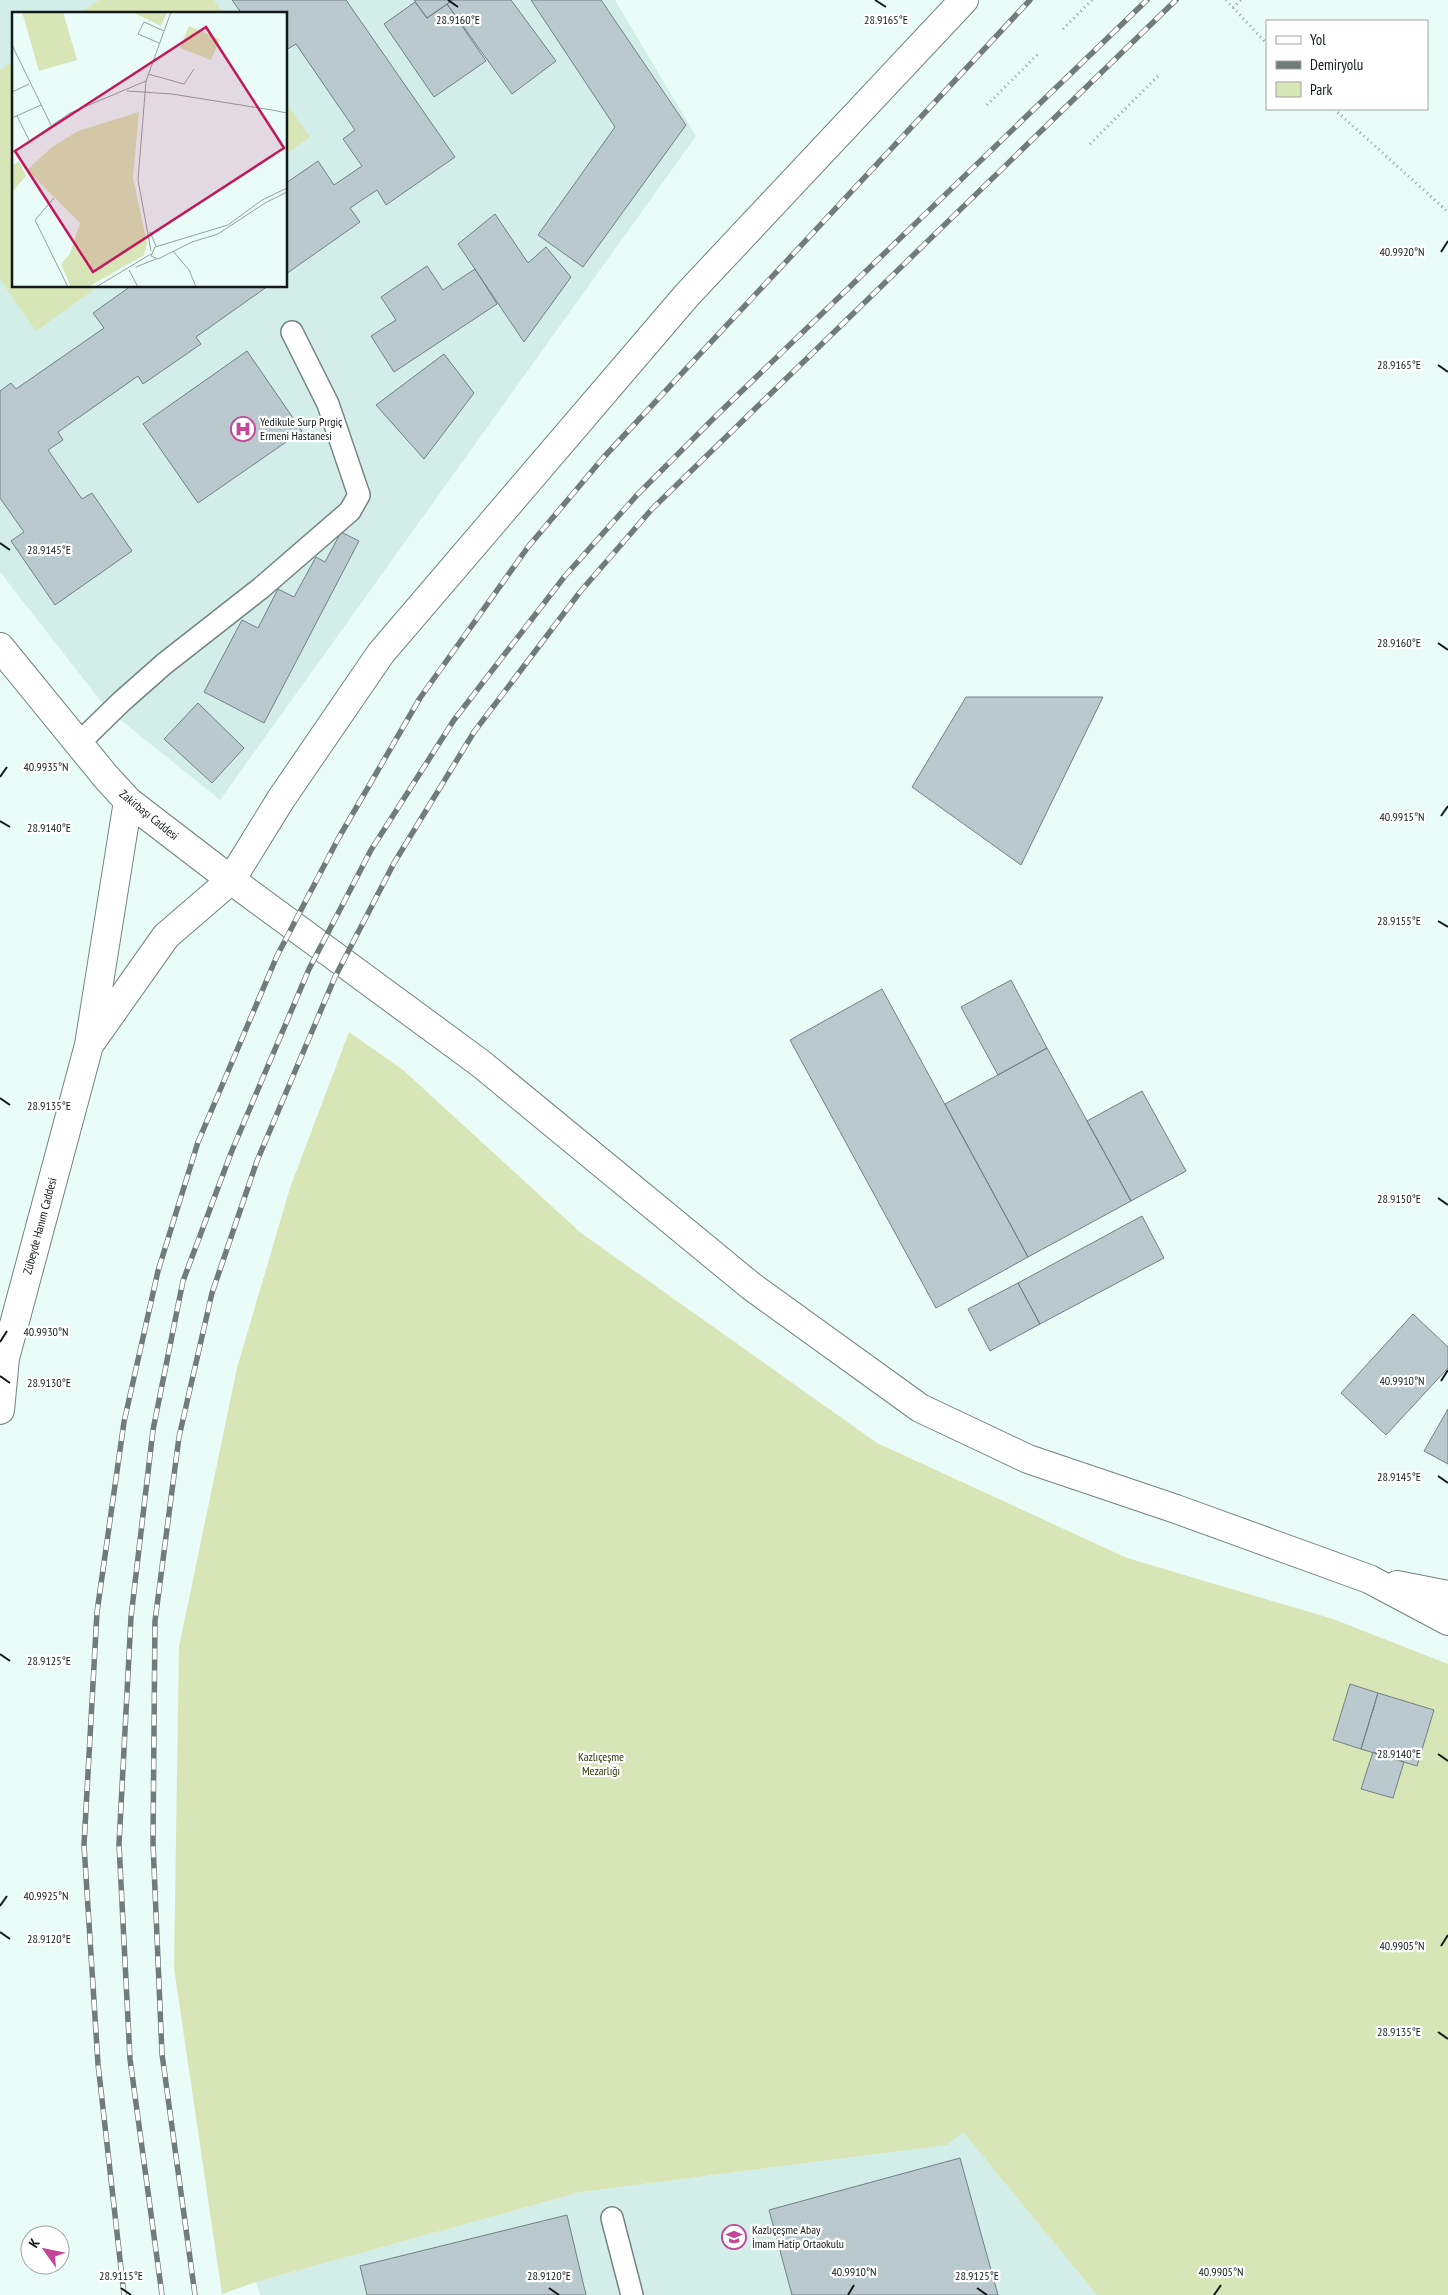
<svg xmlns="http://www.w3.org/2000/svg" width="1448" height="2295" viewBox="0 0 1448 2295" font-family="'PT Sans Narrow',sans-serif">
<style>
.built{fill:#d3eee9;fill-rule:evenodd}
.green{fill:#d8e5b6}
.building{fill:#b9c9ce;stroke:#718085}
.lines{fill:none;stroke-linecap:round;stroke-linejoin:round}
.service-casing{stroke:#728380;stroke-width:24}
.tertiary-casing{stroke:#728380;stroke-width:30}
.path{stroke:#8e9c99;stroke-width:3;stroke-dasharray:1 4;stroke-linecap:butt}
.service{stroke:#fff;stroke-width:21}
.tertiary{stroke:#fff;stroke-width:28}
.rail-casing{stroke:#6f7c79;stroke-width:5.5}
.rail{stroke:#fff;stroke-width:4;stroke-dasharray:11;stroke-linecap:butt}
.ticks{fill:none;stroke:#121918;stroke-width:2}
.labels{text-anchor:middle;stroke-width:4.5;stroke-linejoin:round;paint-order:stroke}
.poi-label{font-size:12px;fill:#121918;stroke:#fff;text-anchor:start}
.street-label{font-size:12px;fill:#121918;stroke:#fff}
.park-label{font-size:12px;fill:#2e3804;stroke:#fff}
.inset-road{fill:none;stroke:#93a19e;stroke-width:1}
.view{fill:#c2185b;fill-opacity:0.15;stroke:#c2185b;stroke-width:2.5}
.inset-edge{fill:none;stroke:#121918;stroke-width:2.5}
.ticks-label{font-size:12px;text-anchor:middle;fill:#121918;stroke:#fff;stroke-width:4.5;stroke-linejoin:round;paint-order:stroke}
</style>
<rect width="100%" height="100%" fill="#e9fcf8"/>
<path class="built" d="M0 0H615L696 136 220 800 107 709 0 572ZM14 14H286V286H14Z
M963 2132 1097 2295H260L256 2282 581 2192 946 2145Z"/>
<path class="green" d="M99 0H214L224 14H79Z
M14 60V286H99L36 331 0 279V70Z
M286 103 310 137 286 154Z
M349 1032 403 1070 581 1233 877 1443 1127 1558 1333 1619 1448 1664V2295H1097L963 2132 947 2145 581 2192 256 2282 222 2294 174 1968 179 1647 237 1368 290 1188Z"/>
<path class="building" d="M232 0H346L455 157 386 205 377 190 350 208 360 222 286 274V183L318 161 334 185 362 166 343 139 355 130 296 44 286 50V14H242Z
M414 0H453L427 18Z
M453 0H511L556 61 512 94 447 4Z
M531 0H601L686 125 583 267 538 235 615 127Z
M415 2 427 18 447 4 486 61 434 97 384 24Z
M495 214 528 263 546 247 571 277 524 342 458 244Z
M427 266 443 290 475 269 497 304 394 372 371 336 396 320 381 297Z
M131 286H268L196 337 201 344 143 384 138 376 58 432 63 440 48 450 82 499 92 493 132 551 55 605 11 541 24 532 0 498V391L11 383 16 389 104 328 93 313Z
M247 351 302 431 198 503 143 424Z
M444 354 474 393 424 459 376 405Z
M341 532 359 541 264 723 204 692 242 620 258 628 278 589 294 597 316 557 325 562Z
M966 697H1103L1021 865 912 787Z
M198 703 244 748 212 783 164 739Z
M1011 980 1047 1048 998 1075 961 1007Z
M882 989 1028 1257 936 1308 790 1040Z
M1047 1048 1131 1201 1028 1257 945 1104Z
M1142 1091 1186 1171 1131 1201 1087 1121Z
M1142 1216 1164 1258 1040 1324 1018 1283Z
M1018 1283 1040 1324 990 1351 968 1309Z
M1413 1314 1448 1347V1368L1386 1435 1341 1393Z
M1448 1409V1464L1424 1451Z
M1350 1684 1378 1693 1361 1749 1333 1740Z
M1378 1693 1434 1710 1417 1766 1361 1749Z
M1373 1752 1404 1762 1393 1798 1361 1789Z
M960 2158 998 2295H792L769 2210Z
M567 2215 586 2295H367L360 2266Z"/>
<g class="lines">
<defs>
<path id="service" d="M79 743 121 702 164 664 261 588 350 511 359 495 328 404 292 332
M612 2218 632 2295"/>
<path id="tertiary" d="M0 647 106 777 128 801 231 880 480 1063 751 1286 920 1408 1028 1459 1176 1509 1369 1579 1448 1621
M89 1045 166 936 231 880 281 799 381 653 687 295 964 0
M0 1410 5 1358 89 1045 128 801
M1397 1585 1448 1595"/>
</defs>
<use href="#service" class="service-casing"/>
<use href="#tertiary" class="tertiary-casing"/>
<path class="path" d="M1226 0 1267 44
M1233 8 1241 0
M1063 29 1092 0
M987 105 1038 54
M1334 109 1448 212
M1090 144 1159 75"/>
<use href="#service" class="service"/>
<use href="#tertiary" class="tertiary"/>
<defs>
<path id="rail" d="M124 2295 98 2064 84 1845 97 1612 124 1422 158 1271 198 1142 277 956 338 839 420 698 528 547 603 458 1030 0
M162 2295 130 2059 119 1844 131 1617 153 1430 183 1281 231 1153 309 969 371 850 454 720 565 576 638 494 718 414 1147 0
M195 2295 162 2054 153 1843 155 1621 179 1437 212 1293 257 1161 335 977 394 863 474 732 580 592 652 509 1176 0"/>
</defs>
<use href="#rail" class="rail-casing"/>
<use href="#rail" class="rail"/>
</g>
<path class="ticks" d="M448 0 458 7M875 0 886 7M1441 252 1448 241M1438 365 1448 372M0 543 10 550M1438 643 1448 650M0 777 7 767M1441 816 1448 806M0 821 10 827M1438 921 1448 927M0 1098 10 1105M1438 1198 1448 1205M0 1342 7 1331M0 1376 10 1383M1441 1381 1448 1370M1438 1476 1448 1483M0 1654 10 1661M1438 1754 1448 1761M0 1906 7 1896M0 1932 10 1939M1441 1946 1448 1935M1438 2032 1448 2039M121 2288 131 2295M549 2288 559 2295M977 2288 987 2295M848 2295 854 2285M1214 2295 1221 2285"/>
<defs>
<symbol id="hospital-ring" viewBox="-11 -11 22 22"><circle r="9.5" fill="#fff" stroke="#c24798" stroke-width="1.5"/><path d="M-5-5h3v3.5h4V-5h3V5h-3V1.5h-4V5h-3Z" fill="#c24798"/></symbol>
<symbol id="school-ring" viewBox="-11 -11 22 22"><circle r="9.5" fill="#fff" stroke="#c24798" stroke-width="1.5"/><path d="M0-5L7-2L0 1L-7-2ZM-4 1L0 2.5L4 1V4Q0 6-4 4Z" fill="#c24798"/></symbol>
</defs>
<g fill-rule="evenodd">
<use href="#hospital-ring" x="229" y="415" width="28" height="28"/>
<use href="#school-ring" x="720" y="2223" width="28" height="28"/>
</g>
<g class="labels">
<g class="poi-label">
<text x="260" y="426">Yedikule Surp Pırgiç<tspan x="260" dy="14">Ermeni Hastanesi</tspan></text>
<text x="752" y="2234">Kazlıçeşme Abay<tspan x="752" dy="14">İmam Hatip Ortaokulu</tspan></text>
</g>
<g class="street-label">
<text transform="translate(149 815) rotate(39)" y="4">Zakirbaşı Caddesi</text>
<text transform="translate(40 1226) rotate(-75)" y="4">Zübeyde Hanım Caddesi</text>
</g>
<g class="park-label">
<text x="601" y="1761">Kazlıçeşme<tspan x="601" dy="14">Mezarlığı</tspan></text>
</g>
</g>
<g transform="translate(12 12)">
<rect width="275" height="275" fill="#e9fcf8"/>
<path d="M10 0H51L65 48 27 59ZM120 0H155L149 14ZM177 14 208 27 199 48 168 36ZM127 100 121 166 135 231 132 243 76 275H59L49 252 58 242 68 211 15 158 39 136 66 119ZM7 149 14 164 0 180V150L2 153Z" fill="#d8e5b6"/>
<path class="inset-road" d="M147 31 126 22 132 10 152 19M0 33 39 113M136 62 172 72 182 57M115 79 160 82 260 98M0 80 17 72M260 98 275 101M5 104 17 128M0 106 29 93M0 141 58 101 134 69M275 176 250 188 216 213 143 235 139 244 146 247 180 230 206 222 253 191 275 180M42 186 23 208 56 275M138 220 144 234M139 239 126 168 134 69 159 0M161 239 177 258 184 275M124 255 144 247M117 258 126 275M84 275 139 242"/>
<path class="view" d="M194 15 272 136 81 260 3 139Z"/>
<rect width="275" height="275" class="inset-edge"/>
</g>
<g class="ticks-label">
<text x="886" y="24">28.9165°E</text>
<text x="458" y="24">28.9160°E</text>
<text x="1402" y="256">40.9920°N</text>
<text x="1399" y="369">28.9165°E</text>
<text x="49" y="554">28.9145°E</text>
<text x="1399" y="647">28.9160°E</text>
<text x="46" y="771">40.9935°N</text>
<text x="1402" y="821">40.9915°N</text>
<text x="49" y="832">28.9140°E</text>
<text x="1399" y="925">28.9155°E</text>
<text x="49" y="1110">28.9135°E</text>
<text x="1399" y="1203">28.9150°E</text>
<text x="46" y="1336">40.9930°N</text>
<text x="1402" y="1385">40.9910°N</text>
<text x="49" y="1387">28.9130°E</text>
<text x="1399" y="1481">28.9145°E</text>
<text x="49" y="1665">28.9125°E</text>
<text x="1399" y="1758">28.9140°E</text>
<text x="46" y="1900">40.9925°N</text>
<text x="49" y="1943">28.9120°E</text>
<text x="1402" y="1950">40.9905°N</text>
<text x="1399" y="2036">28.9135°E</text>
<text x="854" y="2276">40.9910°N</text>
<text x="1221" y="2276">40.9905°N</text>
<text x="121" y="2280">28.9115°E</text>
<text x="549" y="2280">28.9120°E</text>
<text x="977" y="2280">28.9125°E</text>
</g>
<rect x="1266" y="20" width="162" height="90" fill="#ffffff" stroke="#a0a3a3"/>
<rect x="1276" y="36" width="25" height="8" fill="#ffffff" stroke="#a0a3a3"/>
<text x="1310" y="45" font-size="15" fill="#121918">Yol</text>
<rect x="1276" y="61" width="25" height="8" fill="#6f7c79" stroke="#a0a3a3"/>
<text x="1310" y="70" font-size="15" fill="#121918">Demiryolu</text>
<rect x="1276" y="82" width="25" height="15" fill="#d8e5b6" stroke="#a0a3a3"/>
<text x="1310" y="95" font-size="15" fill="#121918">Park</text>
<g transform="translate(45 2250) rotate(303)"><circle r="24" fill="#ffffff" stroke="#a0a3a3"/>
<path d="M0-4L9 19L0 12L-9 19Z" fill="#c24798"/>
<text y="-8" font-size="14" font-weight="bold" text-anchor="middle" fill="#121918">K</text>
</g>
</svg>
